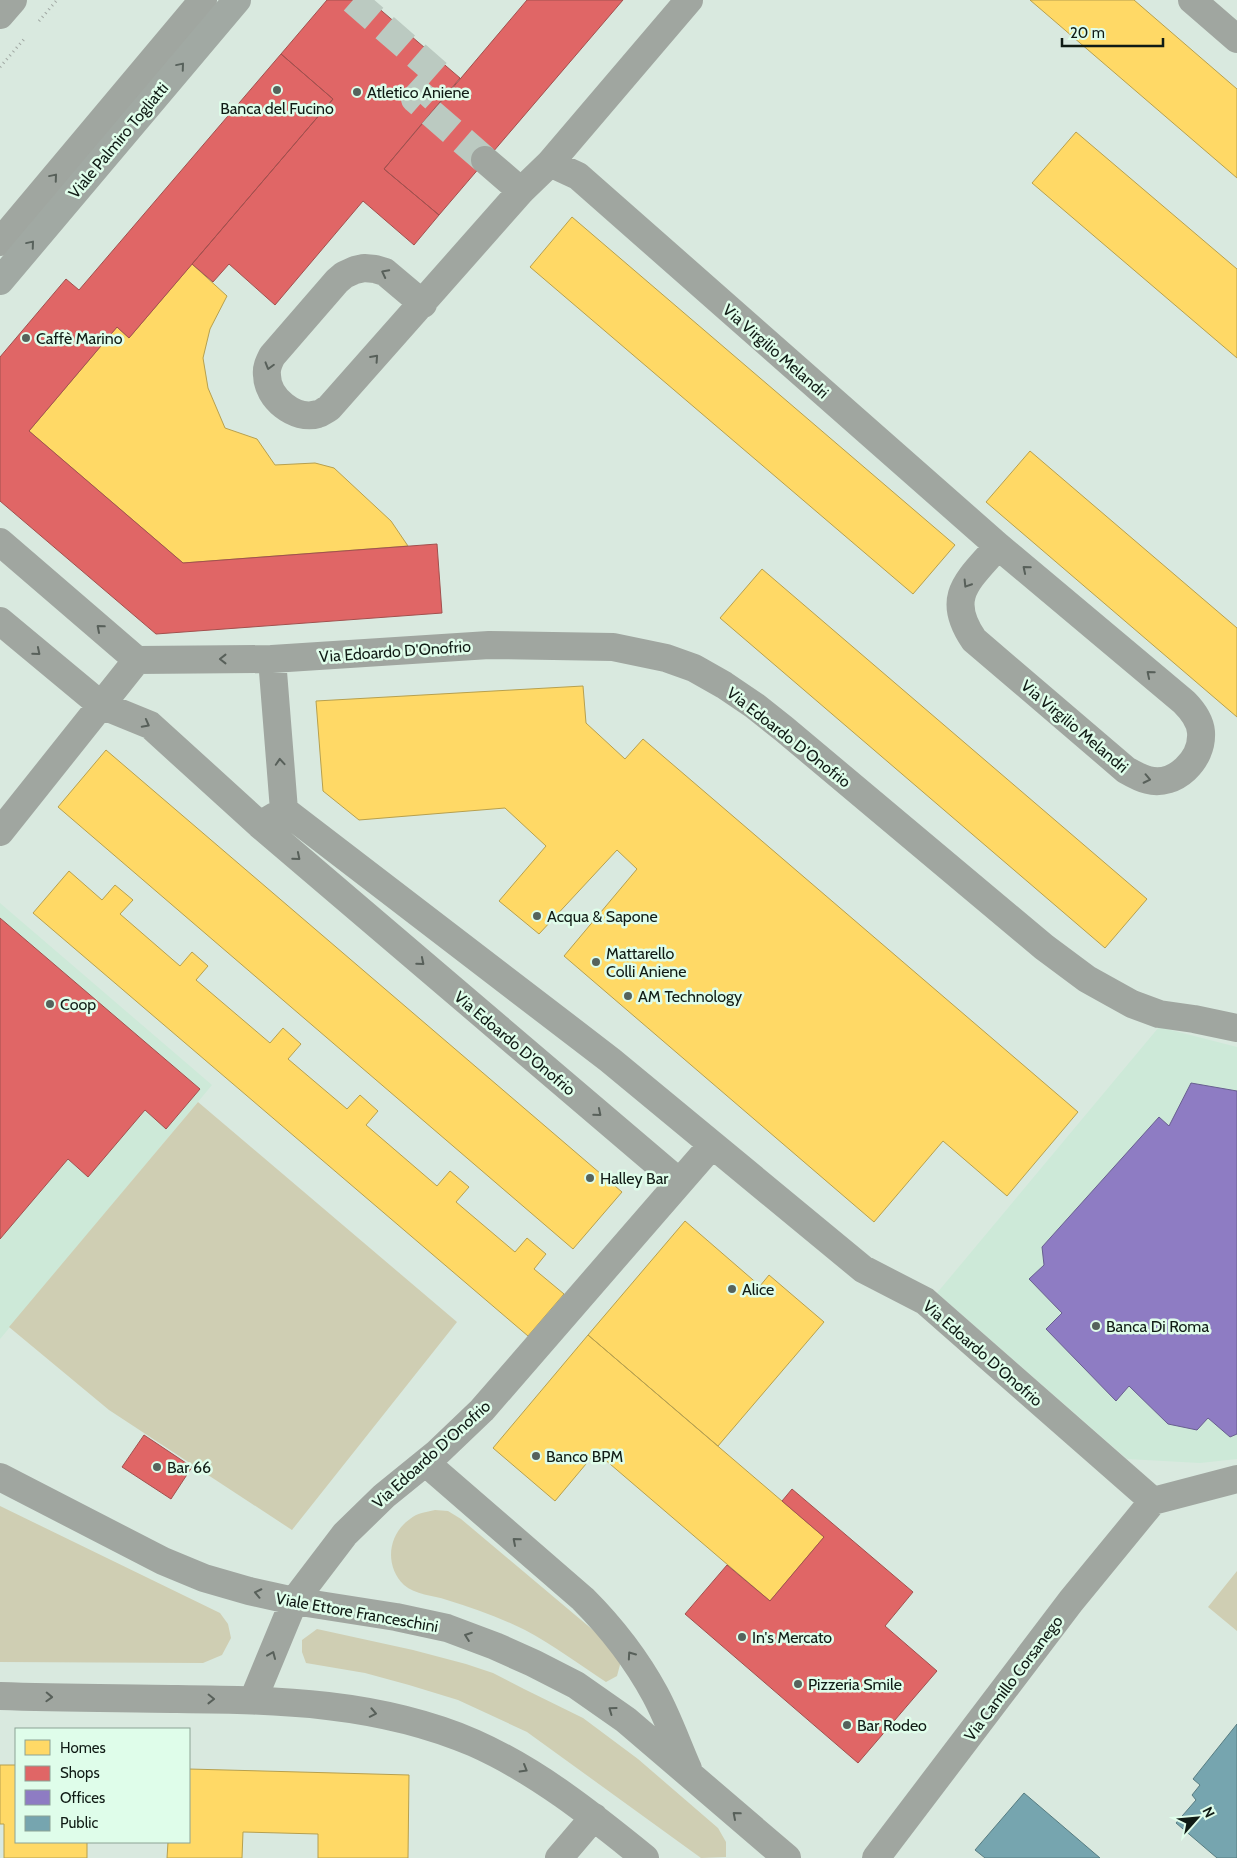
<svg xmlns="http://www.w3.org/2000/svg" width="1237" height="1858" viewBox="0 0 1237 1858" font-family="Cabin,sans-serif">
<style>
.built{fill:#cde9d8}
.green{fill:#cfceb3}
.homes{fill:#ffd966;stroke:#b7a04e}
.shops{fill:#e06666;stroke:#a2504e}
.offices{fill:#8e7cc3;stroke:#685f8f}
.public{fill:#76a5af;stroke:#577c81}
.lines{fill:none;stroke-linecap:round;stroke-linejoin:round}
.minor-tunnel{stroke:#bbcac1;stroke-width:28;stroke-dasharray:28 14;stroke-linecap:butt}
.path{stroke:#a1a8a3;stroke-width:3;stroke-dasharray:1 4;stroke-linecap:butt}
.minor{stroke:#a0a6a0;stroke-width:28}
.major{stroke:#a1a9a3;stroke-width:28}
.oneway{stroke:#58625c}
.oneway2{stroke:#58605a}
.poi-dot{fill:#56635c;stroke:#dffdea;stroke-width:2}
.labels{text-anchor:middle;stroke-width:5;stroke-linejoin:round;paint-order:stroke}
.poi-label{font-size:16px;fill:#101b15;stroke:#dffdea;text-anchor:start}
.street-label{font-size:16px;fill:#101b15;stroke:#dffdea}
</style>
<rect width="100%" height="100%" fill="#d9e9df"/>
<path class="built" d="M0 903 212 1085 0 1339Z
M1159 1027 1237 1047V1459L1200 1463 1127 1459 937 1293Z"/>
<path class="green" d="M198 1102 457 1322 292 1530 109 1410 9 1327Z
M0 1506 220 1613 228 1624 231 1638 222 1655 203 1663 0 1662Z
M435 1510 448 1511 461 1519 612 1646 621 1661 617 1676 606 1682C580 1665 553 1645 525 1630 501 1618 473 1608 447 1600 433 1595 415 1595 404 1585 384 1566 388 1534 410 1519 417 1513 426 1512 435 1510Z
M1237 1571V1631L1208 1607Z
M317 1629 413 1650 466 1664 493 1673 524 1689 583 1718 638 1759 718 1828 726 1842V1857L701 1858 527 1732 458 1700 409 1685 365 1673 306 1663 302 1652V1640Z"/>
<path class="homes" d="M1030 0H1134L1237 89V178Z
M1076 132 1237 269V358L1032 183Z
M572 217 955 545 913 594 530 267Z
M192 264 227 296 210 329 203 358 208 388 225 428 257 439 275 465 315 463 334 468 391 521 408 546 183 563 29 431 117 327 129 338Z
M1030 451 1237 628V717L986 502Z
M762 569 1147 899 1105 948 720 618Z
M583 686 586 723 625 759 643 739 1078 1112 1007 1196 943 1141 874 1222 564 956 637 869 617 850 539 934 499 901 546 846 505 808 359 820 323 791 316 701Z
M106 750 622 1192 573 1249 58 807Z
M69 871 102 900 115 885 133 900 120 914 180 966 192 952 208 966 196 980 270 1043 283 1028 301 1044 288 1059 347 1109 360 1095 378 1111 366 1125 437 1186 450 1171 469 1187 456 1202 515 1252 527 1238 546 1254 534 1269 564 1294 528 1336 33 913Z
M685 1221 760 1286 769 1275 824 1322 718 1446 588 1335Z
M588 1335 824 1537 770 1601 596 1452 555 1501 493 1448Z
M0 1765H16V1842H87V1858H4V1824H0Z
M189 1769 409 1775 408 1858H318V1834L243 1832 242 1858H167L168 1842H189Z"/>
<path class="shops" d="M327 0H369L460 78 384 169 439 215 414 245 363 201 275 305 229 264 213 282 192 264 333 99 281 54Z
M527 0H623L439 215 384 169Z
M281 54 333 99 129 338 117 327 29 431 183 563 437 544 442 613 156 634 0 501V357L66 279 79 290Z
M0 918 200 1089 166 1129 145 1110 88 1177 68 1159 0 1239Z
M144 1435 192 1467 171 1499 122 1467Z
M792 1489 913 1592 885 1626 937 1671 858 1763 685 1614 727 1565 770 1601 824 1537 782 1501Z"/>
<path class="offices" d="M1191 1083 1237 1091V1434L1230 1437 1208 1418 1197 1430 1168 1424 1129 1386 1116 1401 1046 1329 1062 1313 1029 1279 1044 1265 1042 1247 1159 1117 1169 1126Z"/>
<path class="public" d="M1237 1724V1858H1217L1176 1823 1196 1800 1192 1795 1200 1785 1193 1779Z
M1024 1793 1100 1858H985L975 1850Z"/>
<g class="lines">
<path class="minor-tunnel" d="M353 0 438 74 415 99 485 160"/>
<path class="path" d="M39 21 57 0
M0 67 26 37"/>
<path class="minor" d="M689 0 550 163 578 176 998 546 1184 702C1192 710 1200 720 1201 732 1203 760 1175 787 1148 780 1140 778 1133 774 1126 770L974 640C944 596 969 580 998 546
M1192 0 1237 39
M0 15 13 0
M485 160 521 191
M0 242 203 0
M423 304 385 272 375 269 364 268 355 270 344 275 337 281 272 356C269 362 266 368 267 375 267 398 295 421 318 414 322 413 325 410 329 408L521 191 550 163
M0 542 137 660 272 659 489 645 613 647 666 658 694 668 724 685 755 706 784 729 1044 947 1087 979 1132 1004 1159 1014 1194 1019 1237 1028
M0 621 101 705 150 725 260 825 275 816
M272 659 284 810 610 1060 863 1269 925 1301 1153 1501 1237 1479
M260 825 679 1182
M0 832 137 660
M426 1463 583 1599C611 1627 636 1659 655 1694 668 1718 677 1744 688 1769
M0 1477 163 1561 204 1578 249 1591 294 1601 396 1617 447 1628 495 1646 533 1663 576 1685 626 1720 787 1858
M0 1696C59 1698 118 1698 177 1699 278 1700 379 1702 474 1743 537 1771 592 1815 645 1858
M253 1700 294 1601 345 1534 384 1496 437 1453 482 1410 712 1145
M559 1858 594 1817
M876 1858 1071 1601 1153 1501"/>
<path class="major" d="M0 281 237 0"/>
</g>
<defs><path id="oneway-chevron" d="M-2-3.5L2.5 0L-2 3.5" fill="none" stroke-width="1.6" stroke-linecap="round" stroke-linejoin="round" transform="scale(1.25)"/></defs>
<g class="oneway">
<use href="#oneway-chevron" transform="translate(181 66) rotate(-50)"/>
<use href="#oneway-chevron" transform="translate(31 244) rotate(-50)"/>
</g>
<g class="oneway2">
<use href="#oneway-chevron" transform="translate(54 177) rotate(-50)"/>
<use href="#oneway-chevron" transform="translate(385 273) rotate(-153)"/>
<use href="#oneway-chevron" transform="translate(375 358) rotate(-48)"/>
<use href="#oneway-chevron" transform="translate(269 366) rotate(106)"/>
<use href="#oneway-chevron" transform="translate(1026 569) rotate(-140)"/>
<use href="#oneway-chevron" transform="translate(967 584) rotate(122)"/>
<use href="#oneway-chevron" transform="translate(100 628) rotate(-139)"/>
<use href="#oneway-chevron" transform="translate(37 652) rotate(40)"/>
<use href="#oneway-chevron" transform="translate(223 659) rotate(180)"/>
<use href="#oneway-chevron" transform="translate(1150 674) rotate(-140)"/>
<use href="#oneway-chevron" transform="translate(146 724) rotate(28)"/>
<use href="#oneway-chevron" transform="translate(280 762) rotate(-94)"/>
<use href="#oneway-chevron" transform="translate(1147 779) rotate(12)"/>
<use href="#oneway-chevron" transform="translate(297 857) rotate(40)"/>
<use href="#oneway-chevron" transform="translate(421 962) rotate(40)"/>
<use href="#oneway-chevron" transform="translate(598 1113) rotate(40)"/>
<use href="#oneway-chevron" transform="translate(516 1541) rotate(-139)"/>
<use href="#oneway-chevron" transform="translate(258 1593) rotate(-168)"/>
<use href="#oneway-chevron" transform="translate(468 1636) rotate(-160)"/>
<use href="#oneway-chevron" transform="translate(272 1655) rotate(-67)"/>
<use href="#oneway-chevron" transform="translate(631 1655) rotate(-125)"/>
<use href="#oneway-chevron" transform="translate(49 1697) rotate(2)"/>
<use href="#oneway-chevron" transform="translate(211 1699) rotate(1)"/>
<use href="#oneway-chevron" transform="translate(612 1710) rotate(-144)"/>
<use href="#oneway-chevron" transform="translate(373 1713) rotate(11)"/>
<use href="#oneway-chevron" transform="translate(524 1769) rotate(30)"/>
<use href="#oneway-chevron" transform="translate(736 1815) rotate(-139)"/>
</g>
<g class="poi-dot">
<circle cx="277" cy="90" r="5"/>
<circle cx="357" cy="92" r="5"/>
<circle cx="26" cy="338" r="5"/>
<circle cx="537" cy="916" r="5"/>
<circle cx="596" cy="962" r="5"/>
<circle cx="628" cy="996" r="5"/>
<circle cx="50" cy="1004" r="5"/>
<circle cx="590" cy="1178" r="5"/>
<circle cx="732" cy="1289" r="5"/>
<circle cx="1096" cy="1326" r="5"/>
<circle cx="536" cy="1456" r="5"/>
<circle cx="157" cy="1467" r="5"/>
<circle cx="742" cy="1637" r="5"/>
<circle cx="798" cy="1684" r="5"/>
<circle cx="847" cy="1725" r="5"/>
</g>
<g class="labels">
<g class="poi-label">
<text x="367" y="98">Atletico Aniene</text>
<text x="277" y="114" text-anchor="middle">Banca del Fucino</text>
<text x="36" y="344">Caffè Marino</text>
<text x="547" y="922">Acqua &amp; Sapone</text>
<text x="606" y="959">Mattarello<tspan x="606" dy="18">Colli Aniene</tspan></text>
<text x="638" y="1002">AM Technology</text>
<text x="60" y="1010">Coop</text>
<text x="600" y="1184">Halley Bar</text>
<text x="742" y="1295">Alice</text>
<text x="1106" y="1332">Banca Di Roma</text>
<text x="546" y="1462">Banco BPM</text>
<text x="167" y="1473">Bar 66</text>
<text x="752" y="1643">In's Mercato</text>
<text x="808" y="1690">Pizzeria Smile</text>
<text x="857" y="1731">Bar Rodeo</text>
</g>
<g class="street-label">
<text transform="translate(118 140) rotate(-50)" y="6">Viale Palmiro Togliatti</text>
<text transform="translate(776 351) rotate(41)" y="6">Via Virgilio Melandri</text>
<text transform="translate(395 651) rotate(-4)" y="6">Via Edoardo D'Onofrio</text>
<text transform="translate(1075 726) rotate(40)" y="6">Via Virgilio Melandri</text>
<text transform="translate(789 737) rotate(38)" y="6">Via Edoardo D'Onofrio</text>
<text transform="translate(515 1043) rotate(40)" y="6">Via Edoardo D'Onofrio</text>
<text transform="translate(983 1353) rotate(41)" y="6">Via Edoardo D'Onofrio</text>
<text transform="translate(431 1454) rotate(-42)" y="6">Via Edoardo D'Onofrio</text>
<text transform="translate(357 1612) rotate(10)" y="6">Viale Ettore Franceschini</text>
<text transform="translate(1013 1678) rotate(-53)" y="6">Via Camillo Corsanego</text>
</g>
</g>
<rect x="15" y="1728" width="175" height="115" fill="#dffdea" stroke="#8ca395"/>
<rect x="25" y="1740" width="25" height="15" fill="#ffd966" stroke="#8ca395"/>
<text x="60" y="1753" font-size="15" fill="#101b15">Homes</text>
<rect x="25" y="1766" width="25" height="15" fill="#e06666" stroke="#8ca395"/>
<text x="60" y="1778" font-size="15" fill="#101b15">Shops</text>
<rect x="25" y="1790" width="25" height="15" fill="#8e7cc3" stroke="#8ca395"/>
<text x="60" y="1803" font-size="15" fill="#101b15">Offices</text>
<rect x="25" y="1816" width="25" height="15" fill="#76a5af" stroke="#8ca395"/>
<text x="60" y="1828" font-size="15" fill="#101b15">Public</text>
<g transform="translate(1197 1818) rotate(63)" stroke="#dffdea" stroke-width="4" paint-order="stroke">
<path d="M0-4L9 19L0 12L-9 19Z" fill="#101b15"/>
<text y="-8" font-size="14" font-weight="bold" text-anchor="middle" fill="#101b15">N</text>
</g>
<path d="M1062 38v8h101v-8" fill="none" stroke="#101b15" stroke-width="2.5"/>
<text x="1070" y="38" font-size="15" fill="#101b15" stroke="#dffdea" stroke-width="4" paint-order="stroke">20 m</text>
</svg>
